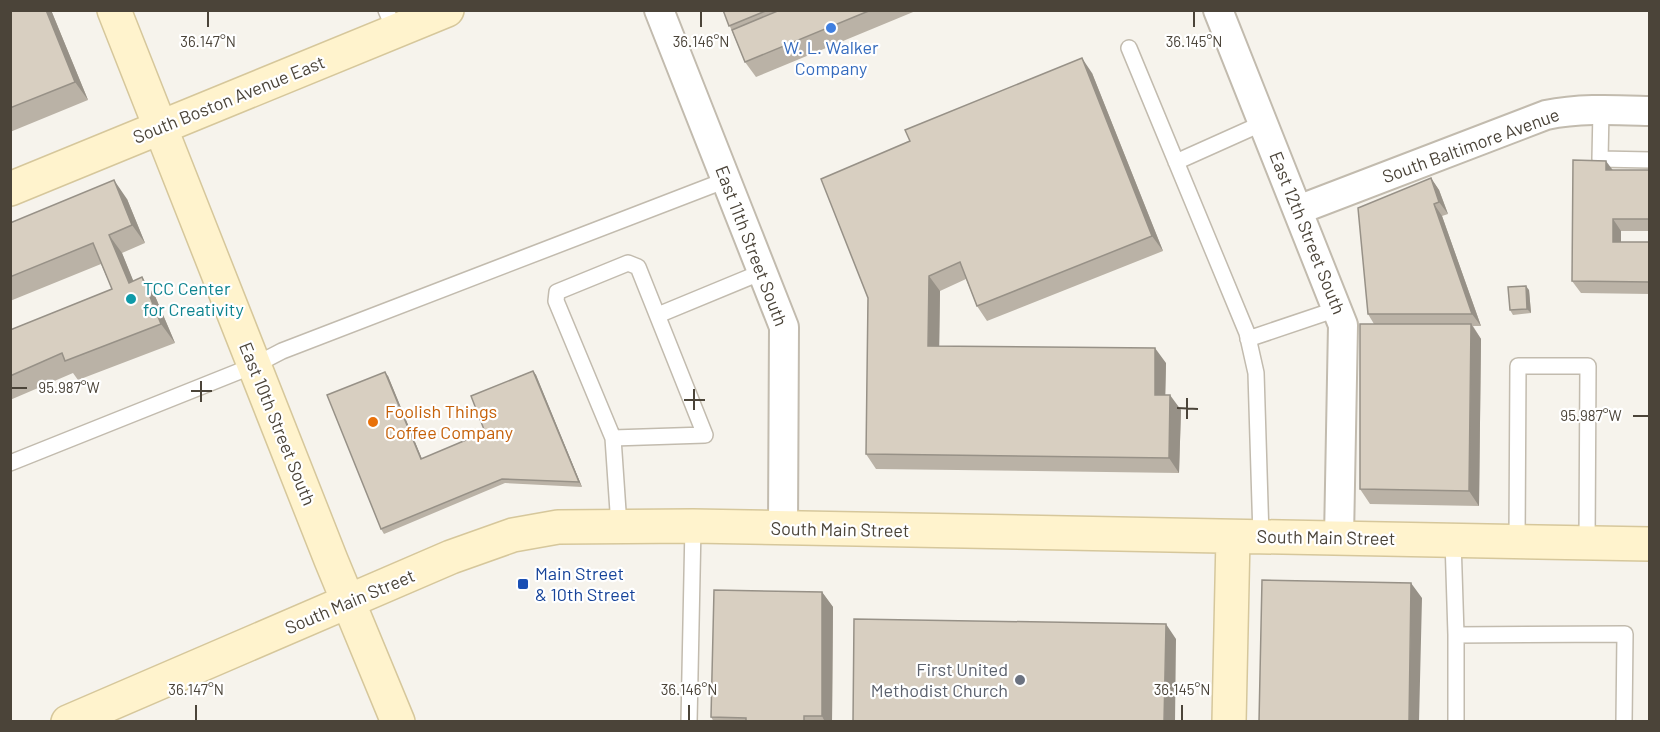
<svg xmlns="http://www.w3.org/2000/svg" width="1660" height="732" viewBox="0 0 1660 732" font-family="Barlow,sans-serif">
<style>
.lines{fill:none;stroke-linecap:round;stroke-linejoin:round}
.lane-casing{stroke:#c2bbae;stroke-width:18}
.street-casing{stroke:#c2bbae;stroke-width:32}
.secondary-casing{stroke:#d6c79b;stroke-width:36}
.lane{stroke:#fff;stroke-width:15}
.street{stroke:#fff;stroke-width:28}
.secondary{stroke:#fff3cd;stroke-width:33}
.wall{fill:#bab2a6}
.shaded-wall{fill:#979187}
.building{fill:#d8cfc1;stroke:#979187;stroke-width:1.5}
.ticks{fill:none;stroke:#4b4439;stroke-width:2}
.shop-dot{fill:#3f7fe0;stroke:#fff;stroke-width:2}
.culture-dot{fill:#0f9aa8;stroke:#fff;stroke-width:2}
.food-dot{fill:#e8710a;stroke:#fff;stroke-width:2}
.transit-dot{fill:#1a4fb4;stroke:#fff;stroke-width:2}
.worship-dot{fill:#6b7280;stroke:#fff;stroke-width:2}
.labels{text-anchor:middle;stroke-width:4.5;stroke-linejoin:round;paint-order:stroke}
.shop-label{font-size:18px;fill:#366cbe;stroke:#fff}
.street-label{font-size:18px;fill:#4b4439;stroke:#fff}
.culture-label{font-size:18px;fill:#0d838f;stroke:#fff;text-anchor:start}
.food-label{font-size:18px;fill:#c56008;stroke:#fff;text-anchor:start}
.transit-label{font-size:18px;fill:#164399;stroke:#fff;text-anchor:start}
.worship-label{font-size:18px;fill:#5b616d;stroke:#fff;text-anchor:end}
.ticks-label{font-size:15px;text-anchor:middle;fill:#4b4439;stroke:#fff;stroke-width:4.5;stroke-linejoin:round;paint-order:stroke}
</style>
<rect width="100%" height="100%" fill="#f6f3ec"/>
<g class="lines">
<defs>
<path id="lane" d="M386 10 395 31
M1129 48 1247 333 1256 373 1261 537
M1601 110 1600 159 1650 160
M1176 162 1263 123
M658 315 762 272
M1248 339 1337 309
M613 438 705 435 638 267 628 263 557 292 556 301 613 438 619 526
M10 463 255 365 282 351 726 180
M1453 540 1456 635V722
M1517 541 1518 366H1588L1587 543
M1456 635 1625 634 1624 722
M689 722 693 526"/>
<path id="street" d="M659 10 784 327 783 528
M1218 10 1343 325 1339 538
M1298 210 1546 115C1581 108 1615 110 1650 111"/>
<path id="secondary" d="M114 10 331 560 398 722
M10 189 447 10
M68 722 451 557 513 535 558 527 693 526 1650 544
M1229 722 1233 537"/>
</defs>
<use href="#lane" class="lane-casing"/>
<use href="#street" class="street-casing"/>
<use href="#secondary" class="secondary-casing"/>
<use href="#lane" class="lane"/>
<use href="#street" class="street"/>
<use href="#secondary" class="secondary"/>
</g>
<path class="wall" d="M10 10H51L88 100 10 132Z
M723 10H918L756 77 745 62Z
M1092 73 1163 251 987 321 977 306 966 279 940 291 939 346 1166 363 1165 395 1181 410 1179 473 876 469 866 454 868 298Z
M1613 170H1650V231H1621V242H1650V294L1581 293 1572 281Z
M1431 178 1439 190 1448 214 1442 216 1481 326H1473L1481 339 1479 506 1370 504 1360 489 1374 324 1368 314Z
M127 199 145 243 122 253 133 281 155 296 175 343 78 380 73 373 10 400V330L112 289 101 264 10 301V223Z
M1529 290 1531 313 1513 315 1510 310Z
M533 371 536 375 582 487 505 483 384 534 381 529 388 376 422 459 485 432Z
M822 592 833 607 832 722H714L711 717Z"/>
<path class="shaded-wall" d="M46 10H51L88 100 75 82Z
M1082 58 1092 73 1163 251 1152 236Z
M1606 161 1615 173 1606 170Z
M1431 178 1439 190 1448 214 1439 202Z
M114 180 127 199 145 243 132 225Z
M1434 204 1442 216 1481 326 1472 314Z
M1613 219 1621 231V254L1613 242Z
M109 235 122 253 142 302 129 283Z
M929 276 940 291 939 361 928 346Z
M142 277 155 296 175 343 161 324Z
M1526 286 1529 290 1531 313 1527 309Z
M1471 324 1481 339 1479 506 1469 491Z
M1155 348 1166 363 1165 410 1155 395Z
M533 371 536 375 582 487 579 482Z
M385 372 388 376 424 464 421 459Z
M1170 395 1181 410 1179 473 1169 458Z
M1411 583 1422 598 1419 722H1409Z
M822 592 833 607 832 722H825L822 716Z
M1166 624 1176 639 1175 722H1164Z"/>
<path class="building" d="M10 10H46L75 82 10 108Z
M723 10H768L729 26Z
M780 10H871L745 62 732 30Z
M1082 58 1152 236 977 306 960 262 929 276 928 346 1155 348V395H1170L1169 458 866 454 868 298 821 179 910 141 905 130Z
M1573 160 1606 161V170H1650V219H1613V242H1650V282L1572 281Z
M1431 178 1439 202 1434 204 1472 314H1368L1358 208Z
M114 180 132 225 109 235 129 283 142 277 161 324 65 361 62 353 10 376V330L112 289 93 243 10 277V223Z
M1526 286 1527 309 1510 310 1508 287Z
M1360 324H1471L1469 491 1360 489Z
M533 371 579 482 502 479 381 529 327 395 385 372 421 459 485 432 471 396Z
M1262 580 1411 583 1409 722H1259Z
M714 590 822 592V716H804V722H746V718L711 717Z
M854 619 1166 624 1164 722H853Z"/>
<path class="ticks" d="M208 27V12M701 27V12M1194 27V12M12 388H27M191 391H212M684 400H705M201 402V381M1177 408 1198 409M694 410V389M1633 416H1648M1187 419V398M196 720V705M689 720V705M1182 720V705"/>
<circle class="shop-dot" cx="831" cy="28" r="6"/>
<circle class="culture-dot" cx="131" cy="299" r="6"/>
<circle class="food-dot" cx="373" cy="422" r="6"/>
<rect class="transit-dot" x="517" y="578" width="12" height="12" rx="3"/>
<circle class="worship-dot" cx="1020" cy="680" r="6"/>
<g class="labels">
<g class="shop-label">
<text x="831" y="54">W. L. Walker<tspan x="831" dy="21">Company</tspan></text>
</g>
<g class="street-label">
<text transform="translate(229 100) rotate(-22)" y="6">South Boston Avenue East</text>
<text transform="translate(1471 146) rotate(-20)" y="6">South Baltimore Avenue</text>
<text transform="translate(1307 233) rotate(68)" y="6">East 12th Street South</text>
<text transform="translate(751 246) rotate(69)" y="6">East 11th Street South</text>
<text transform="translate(277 424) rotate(68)" y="6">East 10th Street South</text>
<text transform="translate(840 530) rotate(1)" y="6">South Main Street</text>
<text transform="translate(1326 538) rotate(1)" y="6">South Main Street</text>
<text transform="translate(350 602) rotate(-23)" y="6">South Main Street</text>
</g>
<g class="culture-label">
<text x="143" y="295">TCC Center<tspan x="143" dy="21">for Creativity</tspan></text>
</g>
<g class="food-label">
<text x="385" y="418">Foolish Things<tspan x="385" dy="21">Coffee Company</tspan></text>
</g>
<g class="transit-label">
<text x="535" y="580">Main Street<tspan x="535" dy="21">&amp; 10th Street</tspan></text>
</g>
<g class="worship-label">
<text x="1008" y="676">First United<tspan x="1008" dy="21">Methodist Church</tspan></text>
</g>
</g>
<g class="ticks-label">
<text x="208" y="47">36.147°N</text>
<text x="701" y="47">36.146°N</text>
<text x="1194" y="47">36.145°N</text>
<text x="69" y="393">95.987°W</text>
<text x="1591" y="421">95.987°W</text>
<text x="196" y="695">36.147°N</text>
<text x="689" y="695">36.146°N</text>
<text x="1182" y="695">36.145°N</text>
</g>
<rect width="1660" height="732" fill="none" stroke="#4b4439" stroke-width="24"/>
</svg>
